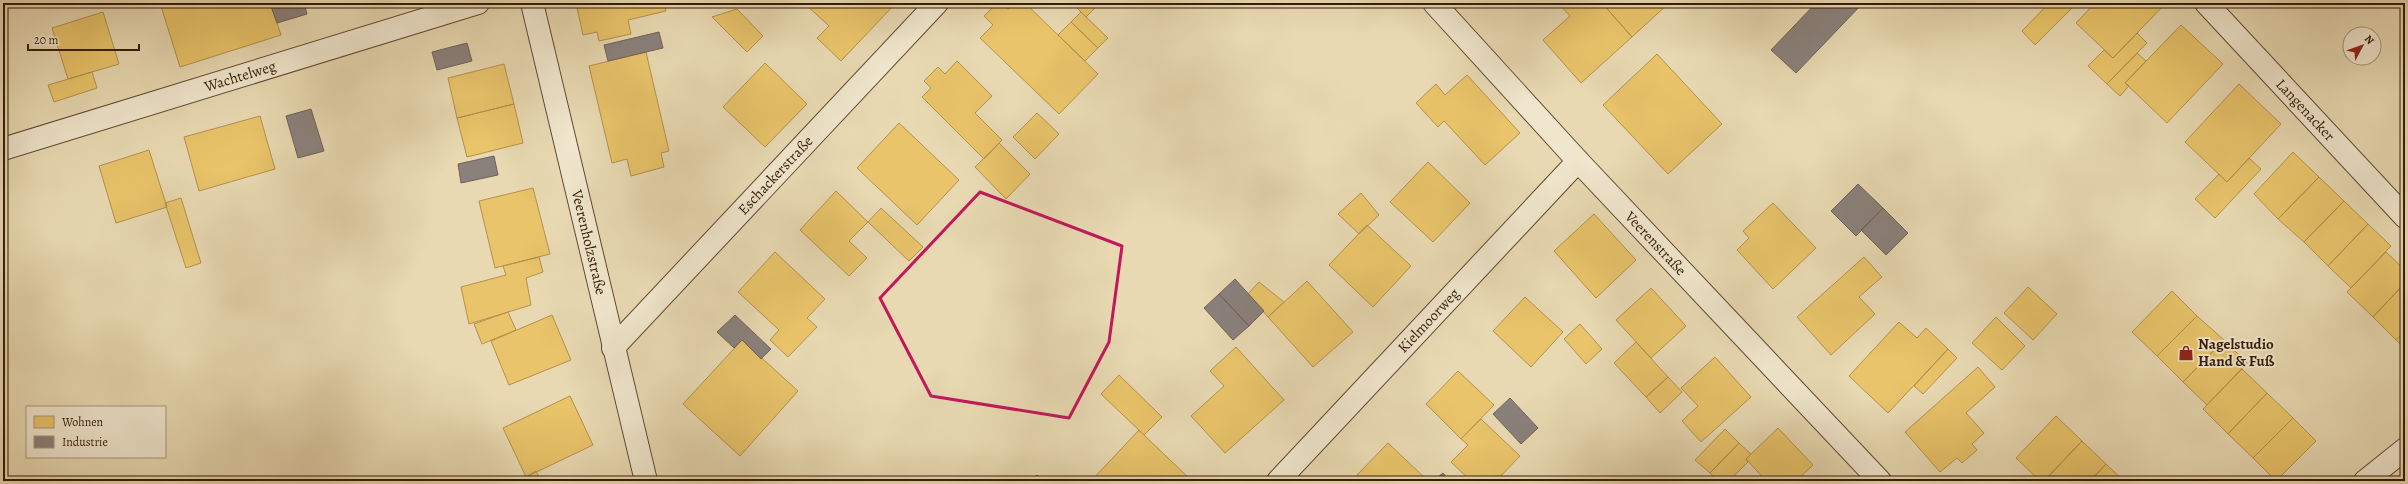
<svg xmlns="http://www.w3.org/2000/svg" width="2408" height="484" viewBox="0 0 2408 484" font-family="Alegreya,serif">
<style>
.homes{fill:#e9c46a;stroke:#b3914c}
.industry{fill:#8a817c;stroke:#706259}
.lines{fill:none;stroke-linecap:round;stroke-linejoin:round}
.minor-casing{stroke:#614a31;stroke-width:24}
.minor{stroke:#f0e6cd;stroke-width:22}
.marked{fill:none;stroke:#c2185b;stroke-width:3;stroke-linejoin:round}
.labels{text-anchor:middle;stroke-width:4;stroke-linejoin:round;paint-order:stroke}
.street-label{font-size:15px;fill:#341b06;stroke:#f0e6cd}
.poi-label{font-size:15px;font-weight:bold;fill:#341b06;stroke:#f0e6cd;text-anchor:start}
</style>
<rect width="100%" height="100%" fill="#e8d9b2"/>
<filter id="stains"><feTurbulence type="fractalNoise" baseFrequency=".005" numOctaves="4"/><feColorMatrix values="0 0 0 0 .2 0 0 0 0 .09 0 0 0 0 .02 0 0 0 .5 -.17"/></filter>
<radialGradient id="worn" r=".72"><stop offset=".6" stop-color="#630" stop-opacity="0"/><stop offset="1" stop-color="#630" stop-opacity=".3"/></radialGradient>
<path class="homes" d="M160 3H270L281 35 180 67Z
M576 3H664L666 11 628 20 631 34 599 41 597 32 583 35Z
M804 3H891L894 5 841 61 817 38 829 26Z
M997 3H1002L1008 9 1014 3H1025L1098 74 1059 114 980 38 993 25 984 16Z
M1072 3H1100L1086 17Z
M1558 3H1602L1632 37 1581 83 1543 40 1570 16Z
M1602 3H1669L1632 37Z
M2049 3H2077L2035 45 2022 31Z
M2095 3H2166L2113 58 2076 23Z
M737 9 763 36 747 52 712 17Z
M103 12 119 64 68 79 52 28Z
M1081 12 1108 38 1098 48 1071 22Z
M1071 22 1098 48 1085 61 1058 35Z
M2181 25 2223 64 2167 123 2125 83Z
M2137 33 2147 43 2107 84 2088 66 2104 50 2113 58Z
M646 52 669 151 661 153 664 167 631 176 627 159 612 163 589 66Z
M2137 53 2146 61 2125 83 2129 86 2120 96 2107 84Z
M1657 54 1722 124 1668 174 1603 105Z
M957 61 992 96 975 113 1002 140 984 159 922 97 931 88 924 81 938 67 945 74Z
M765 63 807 104 765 147 723 107Z
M504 64 514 104 457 118 448 78Z
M92 72 97 88 54 102 48 85Z
M1467 75 1520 133 1485 165 1444 121 1438 127 1416 103 1436 84 1445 95Z
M2239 84 2281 124 2227 182 2185 142Z
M514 104 523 143 467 157 457 118Z
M1037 113 1059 134 1035 159 1013 137Z
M260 116 275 169 199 191 184 137Z
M899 123 959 180 917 225 857 168Z
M999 143 1030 174 1006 199 975 167Z
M149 150 167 207 116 223 99 166Z
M2293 152 2319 177 2278 219 2254 194Z
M2249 158 2261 169 2215 218 2195 199 2219 174 2227 182Z
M1428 162 1470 203 1433 242 1390 202Z
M2319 177 2344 201 2304 242 2278 219Z
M533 188 550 254 495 268 479 201Z
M836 191 868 222 849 241 867 258 849 276 800 230Z
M1361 193 1379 215 1359 234 1338 214Z
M181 198 201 263 186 268 165 203Z
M2344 201 2368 224 2328 266 2304 242Z
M1773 203 1816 248 1773 289 1737 250 1749 238 1743 231Z
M881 208 923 247 909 261 868 222Z
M1594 214 1636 260 1596 298 1554 251Z
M2368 224 2391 246 2351 288 2328 266Z
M1367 225 1411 266 1373 307 1329 265Z
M775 252 825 299 807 318 817 327 788 357 770 340 779 330 738 292Z
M2386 252 2405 270V283L2373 317 2347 292Z
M539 257 543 272 526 278 531 305 469 324 461 287 506 275 503 266Z
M1864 257 1882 277 1859 297 1875 314 1831 355 1797 317Z
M1307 281 1353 332 1313 367 1268 317Z
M1259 282 1284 302 1268 317 1248 294Z
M2405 283V331L2396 340 2373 317Z
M2028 287 2057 314 2033 340 2004 313Z
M1651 288 1686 326 1651 358 1616 320Z
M2172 291 2197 316 2157 356 2132 332Z
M1525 297 1563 332 1531 367 1493 331Z
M508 312 516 330 482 344 474 324Z
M552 315 571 360 509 385 491 341Z
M2197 316 2224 340 2183 382 2157 356Z
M1996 317 2025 346 2002 370 1972 343Z
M1899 322 1917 338 1926 328 1948 349 1888 413 1849 376Z
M1580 324 1602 349 1586 364 1564 339Z
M2405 331V349L2396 340Z
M742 340 798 391 740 456 683 404Z
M2224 340 2247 363 2207 405 2183 382Z
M1636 342 1668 377 1646 397 1614 363Z
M1236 347 1284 400 1225 453 1191 416 1224 386 1210 371Z
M1948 349 1957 358 1923 394 1914 386Z
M1715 357 1751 397 1701 442 1682 421 1698 406 1681 388Z
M1978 367 1995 387 1966 413 1984 433 1972 444 1977 450 1962 463 1957 458 1940 472 1905 432Z
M2242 369 2267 393 2228 434 2203 409Z
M1458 371 1494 405 1461 439 1426 404Z
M1119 375 1162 417 1144 435 1101 394Z
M1668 377 1682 392 1660 413 1646 397Z
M2267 393 2293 418 2253 458 2228 434Z
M570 396 593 445 526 477 503 428Z
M2056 416 2082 441 2044 481H2040L2016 458Z
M2293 418 2316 441 2276 481 2253 458Z
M1481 419 1520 456 1496 481H1471L1451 462 1468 445 1461 439Z
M1778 428 1813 465 1796 481H1766L1746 459Z
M1725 429 1739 443 1710 473 1695 460Z
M1139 430 1144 435 1192 481H1091Z
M2082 441 2106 464 2090 481H2044Z
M1388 443 1426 479 1423 481H1363L1357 475Z
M1739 443 1751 454 1746 459 1748 462 1729 481H1718L1710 473Z
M2106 464 2124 481H2090Z
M536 471 541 481H516L526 477Z"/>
<path class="industry" d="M270 3H304L307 14 277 23Z
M1816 3H1863L1796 73 1771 50Z
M659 32 663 48 608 61 604 45Z
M467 43 472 61 437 70 432 52Z
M311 109 324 151 298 158 286 116Z
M494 156 498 175 461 183 458 164Z
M1858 184 1883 208 1856 236 1831 211Z
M1883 208 1908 233 1886 255 1861 230Z
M1235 279 1264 311 1249 326 1219 294Z
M1219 294 1249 326 1233 340 1204 308Z
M735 315 771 349 761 359 742 340 734 348 717 332Z
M1510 398 1538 428 1521 444 1493 414Z
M1443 473 1450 481H1433Z
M1037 475 1044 481H1031Z"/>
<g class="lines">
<defs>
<g id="minor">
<path id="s1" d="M532 3 646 481"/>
<path id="s2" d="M1434 3 1578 161 1880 481"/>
<path id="s3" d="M2206 3 2405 217"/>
<path id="s4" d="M3 149 478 3"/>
<path id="s5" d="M613 348 937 3"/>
<path id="s6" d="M1278 481 1578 161"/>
<path d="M2365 481 2405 449"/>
</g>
</defs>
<use href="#minor" class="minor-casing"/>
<use href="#minor" class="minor"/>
</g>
<path class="marked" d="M980 192 1122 246 1109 342 1069 418 931 396 880 298Z"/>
<defs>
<symbol id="shop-bare" viewBox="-9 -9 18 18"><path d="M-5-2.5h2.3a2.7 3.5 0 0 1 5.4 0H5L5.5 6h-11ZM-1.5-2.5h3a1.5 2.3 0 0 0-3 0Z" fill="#8f2418" stroke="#f0e6cd" stroke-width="2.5" paint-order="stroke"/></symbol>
</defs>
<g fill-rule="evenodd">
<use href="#shop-bare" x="2175" y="342" width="22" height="22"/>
</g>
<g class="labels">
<g class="street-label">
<text dy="5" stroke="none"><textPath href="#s4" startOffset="248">Wachtelweg</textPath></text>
<text dy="5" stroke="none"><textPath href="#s3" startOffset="146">Langenacker</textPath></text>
<text dy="5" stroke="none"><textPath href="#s5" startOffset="237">Eschackerstraße</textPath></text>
<text dy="5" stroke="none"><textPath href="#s1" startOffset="246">Veerenholzstraße</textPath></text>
<text dy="5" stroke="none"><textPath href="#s2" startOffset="327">Veerenstraße</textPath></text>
<text dy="5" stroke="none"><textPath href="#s6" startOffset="220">Kielmoorweg</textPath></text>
</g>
<g class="poi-label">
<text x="2198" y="349">Nagelstudio<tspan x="2198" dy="17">Hand &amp; Fuß</tspan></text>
</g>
</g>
<rect width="2408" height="484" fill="none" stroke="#e8d9b2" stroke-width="16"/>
<rect x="4" y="4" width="2400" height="476" fill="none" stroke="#341b06" stroke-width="2"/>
<rect x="8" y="8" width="2392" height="468" fill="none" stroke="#341b06"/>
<rect x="26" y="406" width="140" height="52" fill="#f0e6cd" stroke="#a5957d"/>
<rect x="34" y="416" width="20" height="12" fill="#e9c46a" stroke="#a5957d"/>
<text x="62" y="426" font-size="12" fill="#341b06">Wohnen</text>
<rect x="34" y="436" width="20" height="12" fill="#8a817c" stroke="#a5957d"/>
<text x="62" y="446" font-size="12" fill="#341b06">Industrie</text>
<g transform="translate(2362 46) rotate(49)"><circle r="19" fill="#f0e6cd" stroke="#a5957d"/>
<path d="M0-3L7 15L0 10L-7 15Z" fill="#8f2418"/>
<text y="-6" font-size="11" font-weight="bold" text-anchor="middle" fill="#341b06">N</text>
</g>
<path d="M28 44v6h111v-6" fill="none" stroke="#341b06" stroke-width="2"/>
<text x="34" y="44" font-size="12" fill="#341b06" stroke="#f0e6cd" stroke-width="3" paint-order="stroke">20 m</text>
<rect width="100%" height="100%" filter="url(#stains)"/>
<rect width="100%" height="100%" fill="url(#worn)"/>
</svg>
